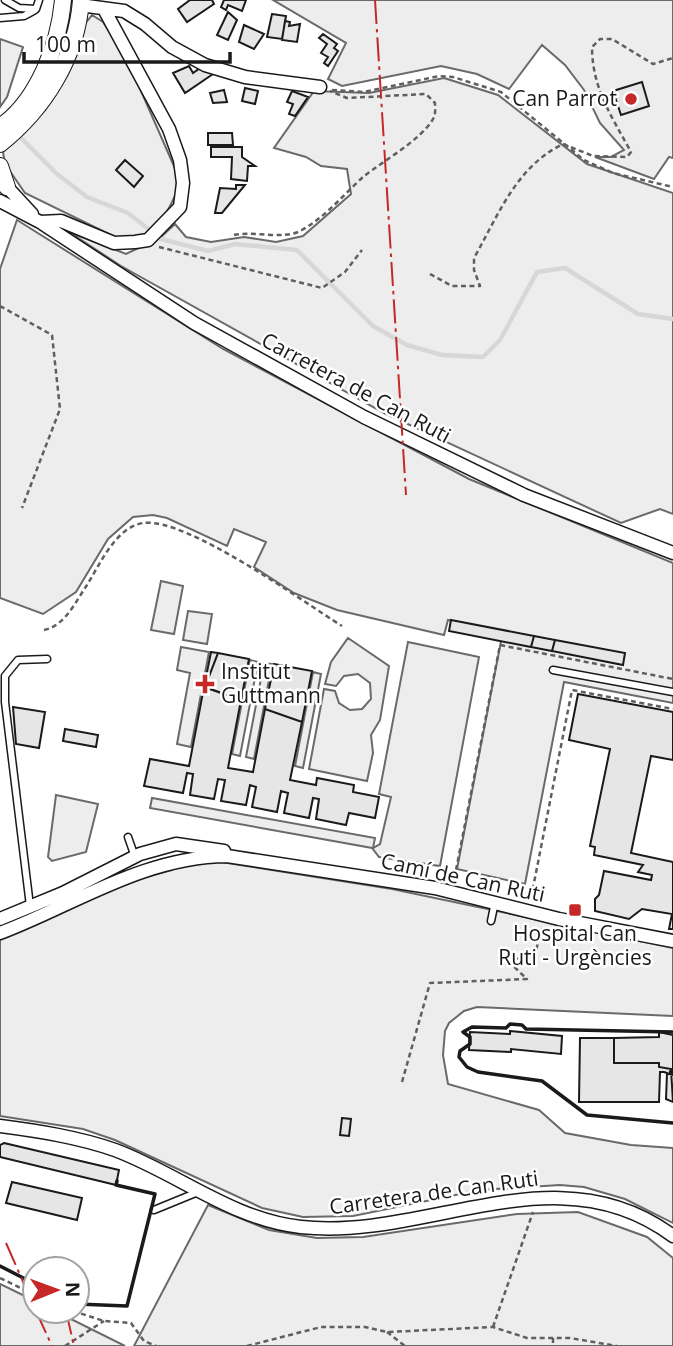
<svg xmlns="http://www.w3.org/2000/svg" width="673" height="1346" viewBox="0 0 673 1346" font-family="'Open Sans',sans-serif">
<style>
.built{fill:#ededed;stroke:#6a6a6a;stroke-width:2}
.lines{fill:none;stroke-linecap:round;stroke-linejoin:round}
.stream{stroke:#d7d7d7;stroke-width:4.5}
.building{fill:#e6e6e6;stroke:#1a1a1a;stroke-width:2}
.service-casing{stroke:#1a1a1a;stroke-width:9}
.minor-casing{stroke:#1a1a1a;stroke-width:15}
.tertiary-casing{stroke:#1a1a1a;stroke-width:18}
.path{stroke:#5f5f5f;stroke-width:2.5;stroke-dasharray:5 3.5;stroke-linecap:butt}
.service{stroke:#fff;stroke-width:6}
.minor{stroke:#fff;stroke-width:12}
.tertiary{stroke:#fff;stroke-width:16}
.wall{stroke:#1a1a1a;stroke-width:3.5}
.power{stroke:#c62828;stroke-width:2;stroke-dasharray:24 5 3.5 5;stroke-linecap:butt}
.poi-dot{fill:#c62828;stroke:#fff;stroke-width:2.5}
.labels{text-anchor:middle;stroke-width:5;stroke-linejoin:round;paint-order:stroke}
.poi-label{font-size:21px;fill:#1a1a1a;stroke:#fff;text-anchor:end}
.street-label{font-size:21px;fill:#1a1a1a;stroke:#fff}
</style>
<rect width="100%" height="100%" fill="#fff"/>
<path class="built" d="M273 0H673V158L669 157 654 179 595 157H611L624 150 600 123 584 90 565 65 542 45 509 89 477 74 441 66 342 86 328 79 346 43Z
M92 15 103 22 127 59 177 173V192L170 206 161 222 144 239 121 240 25 193 5 164 3 152 45 110 56 94 83 26Z
M0 39 23 47 7 97 0 107Z
M444 78 498 95 587 164 673 193V514L660 509 621 523 384 413 121 266 69 232 126 254 160 238 175 224 186 237 211 242 244 237 276 242 303 236 351 194 347 169 321 166 306 157 274 148 314 91 369 93Z
M17 220 223 349 469 479 673 563V703L564 682 525 884 457 869 503 631 448 620 444 635 337 610 294 593 254 567 266 542 234 529 227 546 167 518 153 515 133 517 108 539 76 592 43 614 0 598V269Z
M161 581 183 586 174 634 151 630Z
M188 611 212 614 207 644 183 640Z
M348 638 389 666 380 720 371 735 373 753 367 781 309 769 324 689 335 691 339 703 350 710 362 709 371 699 370 683 358 674 344 676 336 686 325 684 331 662Z
M408 642 479 657 440 866 379 857 372 848 150 808 152 798 375 838 373 848 380 844 391 797 379 794Z
M181 647 209 652 191 747 177 744 190 673 177 670Z
M250 660 258 662 240 756 232 754Z
M264 663 272 664 254 759 246 757Z
M313 672 321 674 303 768 295 766Z
M56 795 98 804 86 852 52 861 48 857Z
M215 861 392 889 673 948V1016L477 1007 464 1011 449 1023 445 1031 443 1055 448 1084 539 1110 565 1133 631 1145 673 1148V1223L625 1199 584 1187 560 1185 480 1190 353 1216 303 1217 262 1208 115 1140 83 1129 0 1116V937L107 888 172 870V866Z
M208 1205 269 1230 317 1238 363 1237 517 1214 578 1212 647 1237 673 1258V1346H134Z
M0 1284 35 1301V1311H55L125 1346H0Z"/>
<g class="lines">
<path class="stream" d="M18 135 57 174 87 197 128 213 161 239 208 251 235 244 297 250 373 326 407 345 442 355 483 357 500 340 537 272 565 268 638 314 673 319"/>
</g>
<path class="building" d="M190 0H212L214 4 187 22 178 9Z
M224 0H246L242 11 228 5 226 10 221 7Z
M228 12 237 20 228 40 217 35Z
M272 14 286 16 282 39 267 37Z
M285 21 290 22 289 26 300 24 297 42 282 40Z
M244 25 264 34 254 49 239 42Z
M323 34 337 44 334 48 338 51 328 66 324 63 328 57 321 53 327 44 319 38Z
M189 66 193 73 203 66 216 72 185 93 173 73Z
M642 82 649 106 621 115 613 91Z
M245 88 258 91 255 104 242 101Z
M224 90 227 102 213 103 210 93Z
M292 91 308 97 295 116 289 114 293 104 287 102Z
M208 133H232L233 145H208Z
M211 147H242V157L255 166H248L247 181 231 179 232 157H211Z
M125 160 143 176 134 187 116 170Z
M236 185H245L222 213H215L220 188 236 189Z
M451 620 534 636 531 647 449 631Z
M534 636 555 640 552 651 531 647Z
M555 640 625 653 623 665 552 651Z
M211 652 218 653 205 687H204Z
M218 653 249 659 241 700 205 687Z
M274 664 312 671 302 722 265 709Z
M204 687 241 700 228 768 253 772 265 709 302 722 290 780 316 785 317 778 354 785 353 792 379 797 375 818 349 813 346 825 316 819 319 799 313 798 309 818 284 813 288 793 281 791 277 812 252 807 256 787 250 785 246 805 221 801 225 780 218 779 214 799 190 795 193 774 187 773 183 793 144 786 150 759 189 766Z
M578 694 673 712V760L651 756 631 853 673 862V929H669L672 914 642 909 629 919 595 911V899L599 895 604 871 651 880 652 875 638 872 643 865 594 855 595 847 590 846 610 749 569 740Z
M13 707 45 712 39 748 16 744Z
M65 729 98 735 96 747 63 741Z
M510 1031 562 1036 561 1054 511 1049V1052L469 1050 470 1032 510 1034Z
M659 1032 673 1035V1075L669 1074 671 1069 659 1067V1063H614V1038L659 1037Z
M580 1038H614V1063H659V1067L671 1069 673 1102 666 1099 667 1073 664 1072H660L659 1102H579Z
M342 1118 351 1119 349 1136 340 1135Z
M4 1143 119 1170 116 1185 0 1157V1145Z
M12 1182 82 1198 77 1220 6 1203Z"/>
<g class="lines">
<defs>
<path id="service" d="M5 0 19 8 36 9 39 0
M0 18 24 16 35 10
M553 670 673 692
M128 837 135 857
M30 906 5 702V676L18 660 47 659
M491 921 495 902
M154 1210 198 1192"/>
<path id="minor" d="M80 5 124 11 145 24 172 47 205 65 245 77 320 87
M7 187 32 214
M0 201 40 222 194 323 364 417 524 495 673 553
M40 222 61 221 114 243 135 242 148 240 180 207 183 183 180 160 169 129 105 11
M0 919 63 893 140 854 176 844 224 851
M0 933C76 904 143 857 227 856L435 888 559 919 673 941
M0 1126C38 1131 78 1137 115 1150 177 1173 233 1220 301 1227 427 1241 557 1149 673 1236"/>
<path id="tertiary" d="M0 127C38 101 59 44 63 0
M0 144C44 109 77 57 81 0
M0 166 7 187"/>
</defs>
<use href="#service" class="service-casing"/>
<use href="#minor" class="minor-casing"/>
<use href="#tertiary" class="tertiary-casing"/>
<path class="path" d="M332 90 364 92 439 76 453 77 501 92 584 160 613 173 673 187
M234 235C254 231 282 239 298 232 324 219 342 196 363 177 383 161 421 140 433 119 436 114 435 109 435 103L426 94 347 98 330 91
M159 247 322 288 345 272 362 250
M430 274 452 286H480L474 270V258C499 214 516 167 563 144L593 156 627 157 631 152C612 117 592 88 592 47L600 39H612L653 64 673 58
M0 306 52 335 60 409 22 508
M44 630C65 626 76 601 87 585 100 564 116 527 143 523 186 517 302 601 342 626
M456 870 500 645 673 679
M531 898 572 690 673 709
M402 1082 430 983 527 979 509 962 536 950 543 926
M0 1278 35 1295
M73 1311 104 1321 131 1323 144 1341 156 1346
M493 1327 533 1212
M387 1332 405 1346
M553 1338V1346
M65 1346 104 1321
M247 1346 321 1327H365L387 1332 493 1327 527 1338H570L617 1346"/>
<use href="#service" class="service"/>
<use href="#minor" class="minor"/>
<use href="#tertiary" class="tertiary"/>
<path class="wall" d="M673 1032 526 1029 522 1025 510 1024 506 1028 472 1027 463 1032 470 1037V1044L460 1051 459 1057 467 1067 478 1072 542 1081 587 1115 673 1123
M0 1266 35 1284
M77 1304 127 1306 155 1194 116 1185 117 1181"/>
<path class="power" d="M375 0 406 495
M6 1243 35 1309
M54 1256 56 1269
M36 1311 52 1346
M66 1311 74 1346"/>
</g>
<g class="poi-dot">
<circle cx="631" cy="99" r="7"/>
<path d="M201.5 673.5h7v7h7v7h-7v7h-7v-7h-7v-7h7z"/>
<rect x="568" y="903" width="14" height="14" rx="3.5"/>
</g>
<g class="labels">
<g class="poi-label">
<text x="617" y="106">Can Parrot</text>
<text x="221" y="679" text-anchor="start">Institut<tspan x="221" dy="24">Guttmann</tspan></text>
<text x="575" y="941" text-anchor="middle">Hospital Can<tspan x="575" dy="24">Ruti - Urgències</tspan></text>
</g>
<g class="street-label">
<text transform="translate(356 388) rotate(28)" y="7">Carretera de Can Ruti</text>
<text transform="translate(463 878) rotate(12)" y="7">Camí de Can Ruti</text>
<text transform="translate(434 1193) rotate(-8)" y="7">Carretera de Can Ruti</text>
</g>
</g>
<g transform="translate(56 1290) rotate(89)"><circle r="33" fill="#ffffff" stroke="#a3a3a3" stroke-width="2"/>
<path d="M0-5L12 26L0 18L-12 26Z" fill="#c62828"/>
<text y="-10" font-size="19" font-weight="bold" text-anchor="middle" fill="#1a1a1a">N</text>
</g>
<path d="M24 52v10h206v-10" fill="none" stroke="#1a1a1a" stroke-width="3.5"/>
<text x="35" y="52" font-size="21" fill="#1a1a1a" stroke="#ffffff" stroke-width="5" paint-order="stroke">100 m</text>
</svg>
